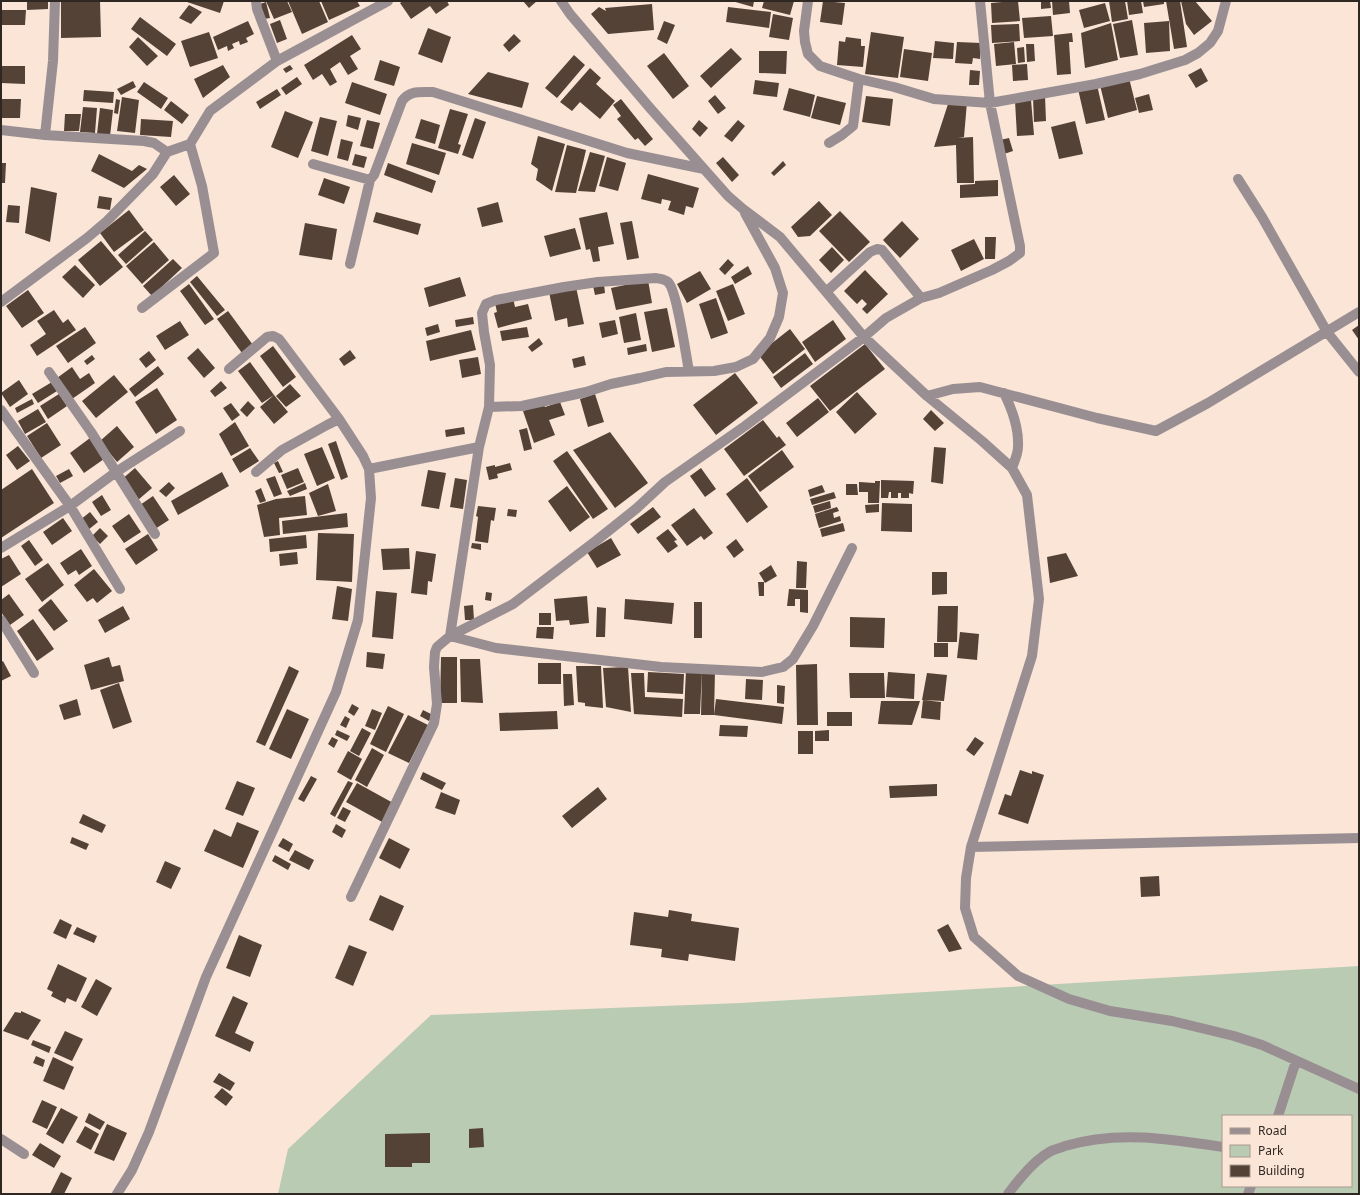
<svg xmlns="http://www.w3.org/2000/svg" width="1360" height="1195" viewBox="0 0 1360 1195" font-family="'Noto Sans',sans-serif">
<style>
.green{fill:#bacbb4;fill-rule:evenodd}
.building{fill:#544237}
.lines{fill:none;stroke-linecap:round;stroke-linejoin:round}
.street{stroke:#998f93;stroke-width:10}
</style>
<rect width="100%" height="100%" fill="#fae5d7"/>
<path class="green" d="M1359 966V1194H278L288 1149 431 1015 741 1003ZM1223 1116H1351V1186H1223Z"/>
<path class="building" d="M27 1H48V9L27 10Z
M61 1H100L101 37 61 38Z
M184 1H224L220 13Z
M266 1H287L292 12 274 19Z
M288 1H319L328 22 302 34Z
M321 1H357L360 6 329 20Z
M403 1H447L449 5 436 14 430 6 411 19 400 3Z
M523 1H537L529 8Z
M732 1H754L753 7Z
M764 1H794L790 15 762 8Z
M823 1 845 3 842 25 820 22Z
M1013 1H1018L1020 21 992 23 991 3Z
M1046 1H1050L1051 8 1041 9V2Z
M1052 1H1069L1070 13 1053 15Z
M1109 1H1125L1128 19 1112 22Z
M1127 1H1141L1143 13 1129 15Z
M1143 1H1164V4L1144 7Z
M1166 1H1180L1187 47 1174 49Z
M1181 1H1195L1212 21 1194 35 1186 24Z
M266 2 270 18 264 19 260 4Z
M1105 3 1110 21 1084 28 1079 10Z
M652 4 654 30 608 34 591 14 599 7 606 11 605 8Z
M189 5 202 12 191 24 179 18Z
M728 7 771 12 769 28 726 22Z
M1 10H26L25 25H1Z
M773 14 793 18 789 40 769 37Z
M1051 16 1053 36 1024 38 1022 18Z
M140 17 176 44 167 56 131 29Z
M280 20 287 39 277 43 270 24Z
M1132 20 1138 55 1120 58 1113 24Z
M248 21 254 34 246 38 248 42 240 45 239 41 232 44 234 48 228 51 227 46 218 50 213 37Z
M664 21 675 25 667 44 657 39Z
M1169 21 1170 51 1146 53 1144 23Z
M1111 23 1118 60 1085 68 1081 33Z
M1019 24 1020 41 992 43 991 25Z
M428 28 451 37 442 63 418 54Z
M209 32 218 58 190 67 181 41Z
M871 32 904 37 898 78 865 74Z
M1072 33 1073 42H1069L1071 74 1057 75 1054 35Z
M514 34 521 41 509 52 503 45Z
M352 35 361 49 350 56 358 69 348 75 340 62 330 69 337 82 330 86 322 74 313 80 304 65Z
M138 37 158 56 147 66 129 47Z
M846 37 861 39V46H865L863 67 837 65 839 41 845 42Z
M935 41 954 43 953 59 933 58Z
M957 42 981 43 980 59 973 58 972 64 955 63Z
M1014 42 1016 64 996 66 994 44Z
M1026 44H1034L1035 61 1027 62Z
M1024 47 1025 62 1018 63 1017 48Z
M731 48 742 59 711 88 700 76Z
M904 49 932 53 928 81 900 77Z
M759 51H787L786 74 759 73Z
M664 53 689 86 673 99 647 66Z
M574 55 585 65 557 98 545 88Z
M380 60 400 67 394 86 374 80Z
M1027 64 1028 80 1013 81 1012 65Z
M223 65 230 77 203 98 194 79Z
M290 65 293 69 286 73 283 69Z
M1 66H25V84L1 83Z
M590 68 601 78 596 84 615 101 600 119 580 102 572 111 560 102Z
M1201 68 1208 81 1196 88 1188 75Z
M970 70 980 71 979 85H969Z
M488 72 529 83 522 108 468 94Z
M297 77 302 84 286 95 281 88Z
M1129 78 1137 110 1108 118 1100 85Z
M755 80 779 83 777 97 753 94Z
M133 81 136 87 121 95 117 89Z
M144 82 168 98 161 109 137 92Z
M352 82 387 94 380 115 345 103Z
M1097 85 1105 120 1086 124 1078 89Z
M789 88 815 95 810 117 783 110Z
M277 89 281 95 260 109 256 102Z
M84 90 114 92 113 103 83 101Z
M1149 94 1153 110 1139 113 1135 98Z
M715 95 726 108 718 114 708 101Z
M817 96 846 103 840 125 811 118Z
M866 96 893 99 890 126 862 122Z
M1045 96 1046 121 1034 122 1033 97Z
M122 97 139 100 135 133 117 131Z
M1 99H21L20 118H1Z
M116 99 120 100 118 114 114 113Z
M621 99 653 139 645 146 638 138 635 140 617 119 621 116 613 105Z
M1031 100 1034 135 1017 136 1015 101Z
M171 101 189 115 182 124 164 110Z
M949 101 967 102 964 137 958 138 973 137 974 183H957L956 145 934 147Z
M83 107 97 108 95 133 80 132Z
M100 108 113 110 110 136 97 134Z
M450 109 468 114 458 144 461 145 458 154 438 148Z
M285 111 313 122 298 158 271 147Z
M65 114H81L79 131H64Z
M348 115 361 118 358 130 346 126Z
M320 117 337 121 328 156 311 151Z
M475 118 486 122 473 159 462 155Z
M141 119 173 121 171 137 140 135Z
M421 119 440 125 435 144 415 138Z
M367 120 380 123 373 149 360 146Z
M699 120 708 128 700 137 692 129Z
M738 120 745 126 732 142 724 136Z
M1075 121 1083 154 1059 159 1051 127Z
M538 136 565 144 552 191 536 180 538 169 531 164Z
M1009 138 1013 151 1004 154 1000 140Z
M341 139 353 142 348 161 337 158Z
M412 143 446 153 439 175 406 164Z
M567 145 586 150 576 193 555 192Z
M590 152 605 156 595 192 578 191Z
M99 154 132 171 139 165 147 169 124 188 91 171Z
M355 154 367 157 364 168 352 165Z
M607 157 626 163 618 191 599 186Z
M723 157 739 175 732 182 716 163Z
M783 161 786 165 774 176 771 173Z
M1 163H6L5 183H1Z
M388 163 436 181 432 193 384 175Z
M648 174 699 188 693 208 686 206 684 215 668 210 671 201 662 199 661 204 641 199Z
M174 175 190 194 176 206 160 187Z
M324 178 350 187 344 204 318 195Z
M998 180V196L960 198V185L975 184V181Z
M31 187 57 193 50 242 25 233Z
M99 196 112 198 110 210 97 208Z
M819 201 832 215 810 236 798 237 791 227Z
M498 202 503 222 482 227 477 208Z
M8 205 20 206 19 223 6 222Z
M129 210 144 230 114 252 100 233Z
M840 211 870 242 849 262 819 231Z
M376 212 421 224 418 235 373 222Z
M607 212 614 244 598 247 600 261 593 262 590 249 586 250 579 218Z
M632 221 639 258 627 260 620 223Z
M902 221 919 239 900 258 883 240Z
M305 223 337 229 332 260 299 255Z
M575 228 581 249 550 257 544 236Z
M145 231 153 240 126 264 118 255Z
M985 237H996L995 259H985Z
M974 239 984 259 961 271 951 250Z
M101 241 123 267 100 286 78 260Z
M154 242 169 260 142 284 126 266Z
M832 247 844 260 831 273 819 260Z
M173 259 182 268 152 296 143 286Z
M728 259 734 265 725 275 719 269Z
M75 265 95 285 83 298 62 277Z
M748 266 752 274 735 284 731 277Z
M865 270 888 294 867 314 862 309 867 304 862 299 857 304 844 291Z
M700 271 711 289 687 303 677 284Z
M197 276 225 310 217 316 190 282Z
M460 277 466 296 429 307 424 288Z
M648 280 652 303 616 310 611 288Z
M189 284 214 319 205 325 180 291Z
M604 284 605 293 595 295 593 286Z
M733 284 745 314 728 321 716 291Z
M576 287 584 324 568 327 567 318 555 321 549 292Z
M28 290 44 313 22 328 6 306Z
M513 298 515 307 528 304 532 319 498 328 494 313 497 312 495 303Z
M716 298 728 333 711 339 699 304Z
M667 308 675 347 652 352 644 312Z
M54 310 63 323 68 319 76 330 37 356 30 345 46 334 37 321Z
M228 311 253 345 242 353 217 319Z
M636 313 641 340 624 343 619 317Z
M473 317 474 324 456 327 455 320Z
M615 320 618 334 602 338 599 323Z
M833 320 846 339 815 362 802 342Z
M180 321 189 335 165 350 156 336Z
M438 324 440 332 427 336 425 328Z
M1359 325V340L1352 330Z
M85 327 96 343 68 363 56 346Z
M527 327 529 337 502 341 500 331Z
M790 329 805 349 773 374 758 354Z
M471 330 476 350 430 361 426 341Z
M539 338 543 344 532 352 528 347Z
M646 344 647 351 628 355 627 348Z
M865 344 885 369 830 411 810 386Z
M273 346 296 377 283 387 260 356Z
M198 348 215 368 204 378 187 358Z
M350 350 356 358 344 366 339 359Z
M149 351 156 360 146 368 139 359Z
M805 353 813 364 781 388 773 377Z
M92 355 95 359 87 365 84 361Z
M584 356 586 365 574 368 572 359Z
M478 357 481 374 462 378 459 360Z
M250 362 274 395 262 403 238 371Z
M158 366 164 374 135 397 129 389Z
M72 367 80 379 89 373 95 383 72 399 57 378Z
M735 373 758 403 716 435 693 405Z
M114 375 128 392 96 418 82 401Z
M19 380 28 394 10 407 1 393Z
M221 381 227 388 215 397 210 391Z
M52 382 57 391 38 403 32 394Z
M290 384 301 396 286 407 276 396Z
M157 388 177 420 156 434 135 402Z
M857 392 877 414 855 434 836 412Z
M59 394 67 406 48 419 40 406Z
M595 394 604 422 588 427 580 399Z
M274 395 288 412 274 424 260 407Z
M818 398 829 412 797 437 786 423Z
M32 399 34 404 17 413 15 408Z
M248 401 255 408 247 417 240 410Z
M560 402 565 415 549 420 555 435 534 443 523 411 543 404 545 407Z
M231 403 240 415 232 421 223 408Z
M38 409 46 422 25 434 18 421Z
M931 410 944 423 935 431 923 419Z
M763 420 777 438 779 436 786 445 744 476 724 449Z
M235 422 249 446 231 456 219 434Z
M47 423 61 445 41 458 27 436Z
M117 426 134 447 117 462 100 441Z
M464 427 465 434 446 437 445 430Z
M527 428 532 449 524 451 519 430Z
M610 432 648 483 615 508 573 450Z
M90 438 104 459 84 473 70 453Z
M336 441 348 477 341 480 328 444Z
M18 446 30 461 17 470 6 455Z
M322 447 335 478 317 486 304 454Z
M934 447 946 448 943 484 931 482Z
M250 448 259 461 240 473 232 459Z
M782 450 794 467 760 492 748 476Z
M567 451 608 509 593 519 553 461Z
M278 461 283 472 279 473 274 463Z
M510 463 512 470 497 474 498 478 489 480 486 467 495 465V467Z
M135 468 152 488 138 500 121 480Z
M298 468 304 482 287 489 281 475Z
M701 468 716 489 705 497 690 476Z
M32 469 54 503 1 538V490Z
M69 469 73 476 60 483 56 476Z
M428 470 446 473 439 509 421 506Z
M222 472 229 486 178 515 171 501Z
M275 476 282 494 274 497 266 479Z
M455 478 467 480 463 509 450 507Z
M747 478 768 507 747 523 726 494Z
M881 480 914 481 913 494 909 493V498H901V493H898V498H891V492H889L888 498H881Z
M875 481H880L879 503H868V492H859V482L875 483Z
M169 482 175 488 166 497 159 491Z
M305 483 307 489 290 496 287 491Z
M328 484 336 511 318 516 309 493Z
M846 484H857L858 495H846Z
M822 485 825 492 810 497 808 490Z
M567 486 590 517 570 532 548 501Z
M261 488 266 501 260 503 255 491Z
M834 492 836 498 812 505 810 499Z
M102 495 111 510 101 516 92 502Z
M153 496 169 520 155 529 140 505Z
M305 496 307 515 279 518 280 535 264 537 257 505 276 499Z
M830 501 831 508 815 513 813 506Z
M882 503 912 504V532L881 531Z
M879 504V512L866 513 865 505Z
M478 506 496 508 494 521 491 520 488 543 475 541 478 517 476 516Z
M653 507 661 517 638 534 630 524Z
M837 507 839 511 833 513 834 518 840 516 841 521 819 528 815 514Z
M694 508 713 533 704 540 701 536 687 546 671 525Z
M508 509 517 510 516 517 507 516Z
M90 512 98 522 88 530 80 520Z
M347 513 348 527 283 534 282 521Z
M129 514 141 532 124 543 112 526Z
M63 518 72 531 52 545 43 532Z
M843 523 845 531 822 537 820 529Z
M100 528 108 536 100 544 92 536Z
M668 529 677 540 674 541 678 546 668 553 656 538Z
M318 533 354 534 352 582 316 580Z
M148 534 158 550 136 565 125 549Z
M306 535 307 548 270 552 269 539Z
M611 538 621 555 597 568 587 552Z
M736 539 744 550 734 558 726 547Z
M29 540 43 560 35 566 21 546Z
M472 543 481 544V550L471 548Z
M409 548 410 569 383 570 381 549Z
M81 549 92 566 79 575 76 570 68 575 60 563Z
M416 551 436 554 432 582 428 581 427 595 411 593Z
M297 552 298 564 280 566 279 554Z
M1066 553 1078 576 1050 583 1047 557Z
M9 555 21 574 1 587V559Z
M797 561 807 562 806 588H796Z
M48 563 64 585 42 602 25 579Z
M771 565 777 576 765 583 759 573Z
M94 569 112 591 97 603 93 598 87 602 74 585Z
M932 572H947V594L932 595Z
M758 582H764V596H759Z
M337 586 352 589 348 621 332 619Z
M789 589 808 590V613L800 612V599H795V606H787Z
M376 591 397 593 393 639 372 637Z
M486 592 492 593 491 601 485 600Z
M9 594 24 615 10 625 1 612V600Z
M587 596 589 623 570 625 569 620 556 621 554 599Z
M51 599 68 621 54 631 38 610Z
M625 599 674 603 672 624 624 619Z
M694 602H702V638H694Z
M473 605 474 620H465L464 606Z
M123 606 130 619 105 633 98 620Z
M938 606H958L957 642H937Z
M597 607 606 608 605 637H596Z
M539 613H551V625H539Z
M850 617 885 618 884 648 850 647Z
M33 619 54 649 37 661 17 631Z
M537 627H554L553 639 536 638Z
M960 632 979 634 977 660 957 658Z
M934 643H948V657H934Z
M367 652 385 654 383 669 366 667Z
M109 657 112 667 120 665 124 681 91 690 84 665Z
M441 657H457V703H440Z
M460 659H480L483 703 461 702Z
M3 661 11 676 1 681V662Z
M538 663H561V684H538Z
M817 664 818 725H797L796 665Z
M289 666 299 671 265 746 256 742Z
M576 666H601L603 708 585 706V703L578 702Z
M628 667 631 712 606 707 603 668Z
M686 670H702L700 714H684Z
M702 670 715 671 714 715H701Z
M648 672 684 674 683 694 647 692Z
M888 672 915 674 914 699 886 697Z
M631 673H644L645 697 683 699 682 717 634 714Z
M849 673H884L885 698H850Z
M927 673 947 675 944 701 922 700Z
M563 674H572L574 705 564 706Z
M746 679 763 680 762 700 745 699Z
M119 683 132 722 113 729 100 690Z
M777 685 785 686 784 704 777 703Z
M77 699 81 715 64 720 59 705Z
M716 699 784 707 782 724 714 715Z
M923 700 941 702 940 720 921 718Z
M881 701H920L912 725 878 724Z
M352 704 359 708 354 716 348 712Z
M388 706 404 714 386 752 370 744Z
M287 709 309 719 291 759 269 749Z
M372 709 382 713 375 730 365 726Z
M423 710 433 715 429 721 420 716Z
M557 711 558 729 500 731 499 713Z
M827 712H852V726H827Z
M408 715 428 725 409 763 388 753Z
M345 716 350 719 346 728 340 725Z
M720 725 748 726 747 737 719 736Z
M362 728 371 733 359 756 350 751Z
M337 730 350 736 347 741 335 735Z
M829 730V741H815V731Z
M798 731H813V754H798Z
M332 737 338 740 334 748 328 744Z
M975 737 984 743 974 756 966 750Z
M372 748 384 755 367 787 355 780Z
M348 751 362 759 351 780 337 772Z
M1020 770 1032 774V771L1044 775 1028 824 998 814 1005 794 1011 796Z
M423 772 446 783 442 790 420 779Z
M311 776 317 779 304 802 298 799Z
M237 781 255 788 243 816 225 809Z
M348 781 353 783 335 817 330 814Z
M357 783 395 804 384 823 346 802Z
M937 784V796L890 798 889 786Z
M598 787 607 799 572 828 562 816Z
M441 792 460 800 455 815 435 808Z
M343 807 351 811 345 822 337 818Z
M83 814 106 825 102 833 79 823Z
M237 822 259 831 243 868 204 851 214 829 231 837Z
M336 824 346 830 342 838 332 832Z
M72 837 89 844 86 850 70 843Z
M283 838 293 844 289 852 278 846Z
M389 838 410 849 400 869 379 858Z
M295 850 314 860 309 870 289 860Z
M275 855 291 864 288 870 272 861Z
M165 861 181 868 171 889 156 882Z
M1159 876 1160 896 1141 897 1140 877Z
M380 895 404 906 393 931 369 920Z
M669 910 692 914 691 921 739 928 735 961 689 954 688 961 661 957 662 949 630 945 634 912 668 917Z
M60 919 72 925 66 939 53 933Z
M948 924 962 949 949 952 937 930Z
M77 927 97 936 94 943 73 934Z
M239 935 262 945 250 977 226 968Z
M349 945 367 952 353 986 335 978Z
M58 964 87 978 76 1002 67 998 65 1003 51 996 53 992 47 989Z
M96 979 112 988 97 1016 81 1007Z
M233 996 248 1003 235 1033 254 1042 250 1052 215 1036Z
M21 1011 41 1020 28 1040 3 1031 15 1012 21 1013Z
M65 1031 83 1039 72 1061 54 1053Z
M33 1040 51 1047 49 1053 31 1045Z
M36 1056 45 1060 43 1067 33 1063Z
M53 1057 74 1067 64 1090 43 1081Z
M219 1073 235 1083 230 1091 213 1082Z
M222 1088 233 1097 226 1106 214 1097Z
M42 1100 57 1107 47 1129 32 1122Z
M61 1108 78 1117 63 1144 46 1134Z
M89 1113 105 1122 100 1130 85 1122Z
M107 1124 127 1133 114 1161 94 1153Z
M85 1126 99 1134 91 1150 76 1142Z
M483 1128 484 1147 469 1148V1129Z
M430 1133V1163H412V1167H385V1134Z
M40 1143 61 1156 54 1168 32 1155Z
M61 1172 72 1178 64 1194H50Z"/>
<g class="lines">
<path class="street" d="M256 1 257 9 277 61
M561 1 570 14 650 108 728 196 743 209 780 237 864 337 927 396 982 441 1012 468 1027 495 1039 599 1032 656 971 847 966 878 965 908 974 937 1018 976 1069 999 1110 1011 1172 1021 1234 1036 1262 1045 1359 1089
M808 1 804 31 805 42 808 54 820 66 859 79 894 87 934 99 990 103 1096 84 1140 74 1185 60 1198 53 1210 43 1218 31 1226 1
M1 130 45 135 144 141 154 143 167 152
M45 135 53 61 55 1
M829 143 842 135 853 126 859 79
M313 164 370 180 374 175 402 101C410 90 420 92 433 92L627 153 704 169
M1238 179 1262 217 1327 332 1359 372
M350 264 370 180
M826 292 870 252 877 249 882 250 921 298
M1 302 87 238 107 221 153 174 167 152 190 144 210 111 277 61 388 1
M142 308 214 253 202 186 190 144
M49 372 91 432 155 534
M1004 393C1012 409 1019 428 1018 447 1018 454 1014 462 1012 468
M927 396 953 389 980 387 1097 418 1156 431 1208 403 1359 312
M489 407 522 406 586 392 611 384 640 378 666 372 714 371 736 367 753 359 770 338 779 317 783 293 775 268 745 213
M1 410 70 506 120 589
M369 469 479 447
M256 472 282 450 327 425 339 419
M1 548 70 506 116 472 180 431
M1 620 34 673
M450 636 479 447 489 407 490 365 484 332 482 313 486 304 496 300 564 287 598 282 656 278C660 279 665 279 668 282 677 290 686 356 689 371
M450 636 496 648 661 667 762 672 783 667 793 659 813 626 852 548
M971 847 1359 838
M351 897 434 723 437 704 434 667 435 652 437 647 450 636 513 604 597 540 637 508 665 482 745 426 864 337 886 318 921 298 939 293 992 270 1009 261 1020 253V246L990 103 980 1
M1278 1116 1296 1061
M1 1139 24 1154
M117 1194 132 1170 149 1132 206 977 336 692 358 620 371 498 369 469 363 456 339 419 279 339 273 336 267 337 229 369
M1008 1194C1019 1179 1034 1160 1051 1151 1055 1149 1061 1148 1065 1146 1117 1130 1171 1139 1223 1147
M1248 1194 1251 1186"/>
</g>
<rect width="1360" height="1195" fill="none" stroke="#2f2722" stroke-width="4"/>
<rect x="1222" y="1115" width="130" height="72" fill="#fae5d7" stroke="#a9998f"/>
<rect x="1230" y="1128" width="20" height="6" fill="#998f93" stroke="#a9998f"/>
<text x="1258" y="1135" font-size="12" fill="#2f2722">Road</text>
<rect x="1230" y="1145" width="20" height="12" fill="#bacbb4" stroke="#a9998f"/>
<text x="1258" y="1155" font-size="12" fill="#2f2722">Park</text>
<rect x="1230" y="1165" width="20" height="12" fill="#544237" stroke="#a9998f"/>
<text x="1258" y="1175" font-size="12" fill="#2f2722">Building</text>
</svg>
